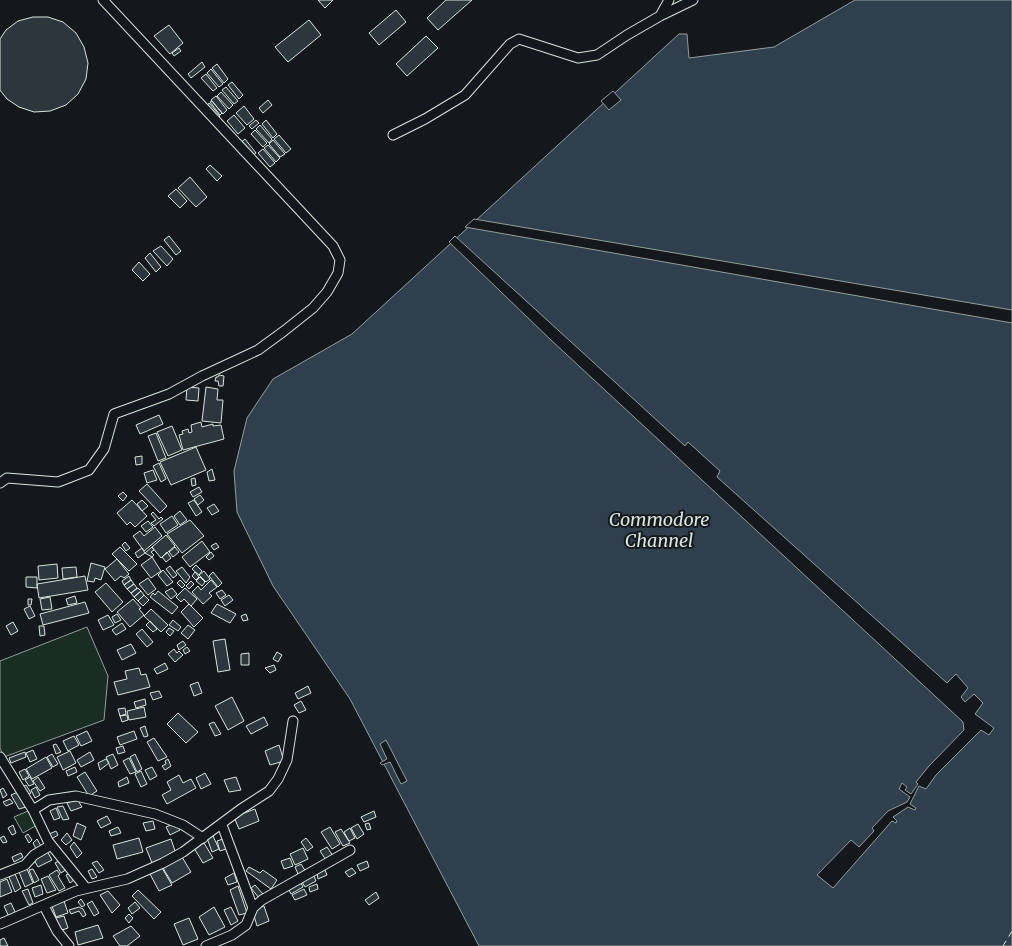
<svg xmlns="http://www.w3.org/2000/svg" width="1012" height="946" viewBox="0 0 1012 946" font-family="Merriweather,serif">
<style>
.green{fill:#1a2d24;stroke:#939e99}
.water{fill:#2f3f4d;stroke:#939e99}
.pier{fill:#14181c;stroke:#939e99}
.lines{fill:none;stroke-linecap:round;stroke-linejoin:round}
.ferry{stroke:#d8e6dc;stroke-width:1;stroke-dasharray:6 5;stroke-linecap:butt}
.building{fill:#2c363c;stroke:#d8e6dc}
.minor-casing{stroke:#d8e6dc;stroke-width:11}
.minor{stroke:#14181c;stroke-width:9}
.labels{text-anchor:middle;stroke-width:4;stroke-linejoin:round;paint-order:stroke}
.water-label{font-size:18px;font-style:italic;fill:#d8e6dc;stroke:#14181c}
</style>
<rect width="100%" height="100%" fill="#14181c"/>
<path class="green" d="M87 627 108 676 104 720 4 757 0 748V661Z
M28 811 37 825 23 833 14 817Z"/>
<path class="water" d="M855 0H1012V946H479L350 699 273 586 237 512 234 471 247 418 273 379 352 334 679 34H687L689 58 774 47Z"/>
<path class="pier" d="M613 91 621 100 609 110 601 101Z
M474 219 1012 310V323L465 227Z
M455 236 685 446 688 442 720 471 717 477 947 683 956 674 968 688 961 697 965 702 974 694 983 703 975 714 994 728 989 735 981 730 936 775 926 789 919 786 910 804 916 808 915 810 908 807 893 817 897 821 896 823 892 821 833 888 817 875 851 840 859 847 874 831 872 828 888 811 907 802 910 797 899 789 902 783 907 787 905 790 911 794 918 784 916 782 929 766 964 730 963 722 552 341 449 242Z
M386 740 407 781 401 784 390 762 382 765 380 763 387 759 380 744Z"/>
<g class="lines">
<path class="ferry" d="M1003 946 1012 931"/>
</g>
<path class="building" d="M318 0H333L325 8Z
M446 0H472L438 30 427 18Z
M396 10 406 22 379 45 369 33Z
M33 17H48L63 22 76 33 84 47 88 63 86 79 78 94 66 105 50 111 34 112 19 107 7 99 0 90V39L6 30 18 21Z
M309 20 321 35 288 62 275 47Z
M169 25 183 43 170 54 154 36Z
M426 36 438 48 407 76 396 64Z
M179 48 181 51 174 56 172 53Z
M202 62 205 67 191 78 188 74Z
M217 64 228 79 224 83 212 68Z
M211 69 223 84 219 87 207 73Z
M206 74 217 88 213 91 201 78Z
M232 82 243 95 239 99 228 85Z
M226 87 238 101 234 104 222 90Z
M221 92 233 105 229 109 217 96Z
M216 96 227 110 223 114 211 100Z
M268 100 272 105 263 113 259 108Z
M212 101 222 113 220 115 210 102Z
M209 103 220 116 217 118 207 106Z
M244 106 254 119 247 125 236 113Z
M234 115 245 128 238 134 227 121Z
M256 120 259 123 252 129 249 126Z
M266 120 277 134 273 138 262 124Z
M260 125 272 139 269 143 256 129Z
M255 130 267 143 263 147 251 134Z
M279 135 291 149 286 153 274 139Z
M245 139 256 153 251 157 240 143Z
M273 140 285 154 280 157 269 144Z
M268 145 280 158 276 162 264 148Z
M263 149 275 163 270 167 258 153Z
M210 165 222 176 217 181 206 169Z
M190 177 207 197 196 207 178 188Z
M176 189 187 201 180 208 168 196Z
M169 236 181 251 176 255 164 240Z
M161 246 173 259 167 266 153 251Z
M150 253 161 267 156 272 145 258Z
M139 262 150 274 143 281 132 270Z
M219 375 224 376 223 386H219L218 381H215L216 377H218Z
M187 387 199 388 198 401 186 400Z
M206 387 218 389 217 400H223L221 423 202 421Z
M159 415 163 424 140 434 136 425Z
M201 422 202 427 213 424V426L221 425 224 439 183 450 179 435 183 434 182 431 188 429 189 433 192 432 191 425Z
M172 426 182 450 168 456 157 432Z
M156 433 166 458 158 461 148 436Z
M196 447 206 470 171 485 160 462Z
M142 456V464L136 465 135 457Z
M159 463 166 479 161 482 153 466Z
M212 469 215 480 209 481 207 472Z
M153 470 157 480 147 483 144 473Z
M195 478 196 485 192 486 191 479Z
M147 484 167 506 160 513 139 491Z
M199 487 202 492 193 497 190 492Z
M123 492 127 496 123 501 118 496Z
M200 495 204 500 198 505 194 499Z
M132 500 147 516 135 527 130 522 127 525 117 513Z
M142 500 148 506 142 511 137 504Z
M194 500 202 512 196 516 188 503Z
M214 504 219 511 212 515 207 508Z
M180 511 187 520 180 525 174 516Z
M153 512 159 519 161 517 163 519 154 526 151 523 156 520 151 514Z
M172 516 178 525 166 533 160 524Z
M190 520 204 536 182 553 167 534Z
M148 521 153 527 146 532 141 526Z
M155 527 162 536 144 551 133 536 140 531 144 536Z
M166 535 175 546 161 558 152 547Z
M202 541 210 552 190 567 182 557Z
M125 542 130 548 126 551 122 545Z
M216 543 219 547 214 550 211 546Z
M120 547 137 564 129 571 112 554Z
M152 547 154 550 151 552 154 555 152 557 145 553Z
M175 547 179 552 173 557 169 552Z
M142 548 145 553 138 558 135 553Z
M167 552 171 558 166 562 162 557Z
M211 552 214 556 209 560 206 557Z
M152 557 161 571 151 578 141 565Z
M117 559 129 574 124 578 121 576 115 581 105 569Z
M91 563 105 567 101 580 95 578 94 582 87 581Z
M57 564 58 578 39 580 38 566Z
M196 565 202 571 199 575 192 569Z
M170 566 177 575 173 578 166 569Z
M76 567 77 577 63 579 62 568Z
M182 567 190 577 186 583 176 571Z
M163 570 173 582 167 586 158 575Z
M204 571 210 579 206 582 199 575Z
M195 572 199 577 196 580 192 576Z
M213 572 222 583 218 587 209 576Z
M85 576 88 590 39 598 37 584Z
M129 576 131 580 124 585 122 581Z
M26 577H37V588L26 587Z
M200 577 205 582 202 586 196 581Z
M148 578 156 589 148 595 139 584Z
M131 580 134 584 127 589 124 585Z
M180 580 185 585 182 588 177 583Z
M211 580 217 587 209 593 212 596 203 604 192 592 198 586 201 590Z
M191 581 194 584 189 589 186 586Z
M106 583 123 602 112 612 95 592Z
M134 584 137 588 131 593 127 589Z
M138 588 141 591 134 597 131 593Z
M172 588 177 594 171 599 165 592Z
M185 588 197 599 191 606 184 599 181 602 176 597Z
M222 590 226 595 220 599 216 593Z
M141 591 144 595 138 601 134 597Z
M158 591 178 607 172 614 150 597 153 593 155 595Z
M144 595 149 600 143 606 138 601Z
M229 595 233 600 225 606 221 600Z
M75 596 77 603 68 605 66 599Z
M50 597 52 609 42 610 40 599Z
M28 599H32L31 605H28Z
M133 599 141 608 139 609 144 615 130 627 117 612Z
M85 602 89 613 43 625 40 614Z
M189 604 203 618 194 627 181 612Z
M217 604 236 614 230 623 211 613Z
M30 606 35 616 29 619 24 609Z
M151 609 168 625 161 632 144 616Z
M117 614 121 620 115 623 112 617Z
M246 614 248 620 243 621 241 616Z
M108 615 114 625 103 630 98 620Z
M173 620 181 627 178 631 169 625Z
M150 621 157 629 153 632 146 625Z
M13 622 18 631 11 635 6 626Z
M122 623 126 629 116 635 112 630Z
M188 625 195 630 188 639 181 633Z
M39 626H44L45 635 40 636Z
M169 628 174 631 170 636 166 632Z
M142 629 153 642 147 647 136 634Z
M225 639 230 670 218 672 213 641Z
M183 641 186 645 179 650 177 645Z
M131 644 136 653 122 660 117 650Z
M187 647 190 651 185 654 183 650Z
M174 649 177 653 179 651 183 655 175 662 168 654Z
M277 652 282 655 278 662 273 659Z
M249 653V665H241V654Z
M165 663 168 669 157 674 154 669Z
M274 665 276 670 270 673 265 668Z
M139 668 141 675 146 674 150 687 118 695 114 682 127 679 125 671Z
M198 682 202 693 194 696 190 685Z
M308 686 311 693 298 699 295 693Z
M159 691 162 697 153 700 150 693Z
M232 697 244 721 228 730 215 706Z
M145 699 146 705 136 708 134 702Z
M301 701 306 710 299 713 294 705Z
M144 707 146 717 129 720 127 711Z
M125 708 126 714 120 716 118 709Z
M178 713 198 732 186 743 167 724Z
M127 715 128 720 122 722 120 716Z
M264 717 268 725 251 734 246 726Z
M214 722 221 734 215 736 209 724Z
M145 726 148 736 144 737 140 728Z
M87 731 92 741 81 746 76 736Z
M134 731 137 739 120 745 117 737Z
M74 736 79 745 68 751 63 741Z
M154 738 167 757 158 761 147 742Z
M56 744 61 752 56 754 53 745Z
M279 745 284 761 270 765 265 751Z
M123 746 125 752 118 754 116 748Z
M33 750 37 759 30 762 26 753Z
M70 751 76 763 63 770 57 757Z
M25 752 26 757 11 763 9 758Z
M90 752 94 760 81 767 77 760Z
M52 754 58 764 53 767 47 757Z
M113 754 118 765 111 769 106 757Z
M135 754 142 769 137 772 130 757Z
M46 757 52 768 32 779 26 769Z
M129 758 136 772 130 774 123 761Z
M106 759 109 763 100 770 98 763Z
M168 759 171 766 165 770 162 766 166 764 165 761Z
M75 767 77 772 68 776 66 771Z
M152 767 157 776 150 780 145 770Z
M25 769 29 776 23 780 19 772Z
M141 771 147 784 141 787 135 774Z
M85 772 97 791 89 796 77 777Z
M205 773 211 784 201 789 196 778Z
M179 775 183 783 191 779 196 788 167 804 162 795 171 790 167 782Z
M30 777 34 784 29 786 25 780Z
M38 777 45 788 40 791 33 781Z
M127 777 129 783 119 787 118 782Z
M236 777 241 790 229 792 224 780Z
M26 785 31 793 26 796 21 788Z
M36 787 40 795 35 798 31 790Z
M3 788 7 795 3 798 0 790Z
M18 792 26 807 19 809 11 795Z
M10 799 13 803 6 806 3 802Z
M77 799 82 807 71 811 67 803Z
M63 806 69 819 63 820 57 807Z
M56 808 60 818 54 820 50 811Z
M255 809 259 821 239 829 234 817Z
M374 811 376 817 364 822 361 817Z
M107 816 111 823 101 828 97 821Z
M153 821 155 829 146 831 143 823Z
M77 823 86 827 81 840 73 836Z
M176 823 180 830 170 835 166 827Z
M369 823 371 829 367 830 365 824Z
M358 824 364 834 357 839 351 828Z
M13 825 16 833 12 835 8 828Z
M118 827 121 833 111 836 109 831Z
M330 827 340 844 332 849 321 832Z
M350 828 355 838 349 841 344 832Z
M341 829 350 843 343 846 335 832Z
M56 831 58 835 50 840 47 835Z
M67 833 72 840 66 845 61 840Z
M28 834 32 840 29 843 25 836Z
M4 836 7 842 3 843 0 838Z
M213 836 219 849 212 852 207 838Z
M139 838 143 852 117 859 113 845Z
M306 838 313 847 307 851 301 842Z
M37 839 41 846 36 849 33 843Z
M171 839 176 854 152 863 146 848Z
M223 839 226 849 220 851 217 841Z
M74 842 82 853 77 858 70 847Z
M204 843 213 858 203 863 194 848Z
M327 847 333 856 326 860 320 851Z
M303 848 308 859 295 865 290 854Z
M47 851 52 860 38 867 33 858Z
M21 853 23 857 14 862 12 857Z
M182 857 191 872 172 883 163 868Z
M290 858 293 866 284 869 281 861Z
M61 860 67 869 61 873 55 863Z
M97 861 104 870 99 873 92 863Z
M367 861 369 867 360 871 357 865Z
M301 864 306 872 299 876 295 867Z
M249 867 260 873 263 870 277 880 271 889 246 871Z
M162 868 172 885 159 891 150 874Z
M352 868 356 873 349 877 345 872Z
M27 869 33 883 25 887 19 872Z
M33 869 39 880 34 883 29 870Z
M92 869 97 877 92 879 88 871Z
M57 870 60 874 58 876 65 888 59 891 49 875Z
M325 870 327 875 318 879 317 873Z
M71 873 74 880 70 883 66 875Z
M234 873 237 882 228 885 225 878Z
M15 874 21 888 15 892 9 877Z
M48 876 56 890 47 893 41 879Z
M314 876 316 881 305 887 302 882Z
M7 879 12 892 0 897V882Z
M301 883 303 887 291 894 288 888Z
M317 884 318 889 310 892 309 887Z
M41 885 43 894 35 897 32 888Z
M255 885 263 894 259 898 251 888Z
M238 886 247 913 239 915 230 890Z
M28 889 33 903 29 905 22 891Z
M304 889 307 895 295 900 292 895Z
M138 890 161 912 154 919 132 896Z
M108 891 120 905 112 913 100 895Z
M376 892 379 898 369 905 365 900Z
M81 899 85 905 82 907 78 902Z
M64 901 68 913 56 917 52 906Z
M92 901 99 913 94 916 87 904Z
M135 902 140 908 132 914 128 908Z
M11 903 16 914 9 917 4 906Z
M264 906 269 921 257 926 253 912 257 910V908Z
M79 907 83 909 86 915 83 917 79 911 71 914 69 910Z
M214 907 225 927 209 935 199 917Z
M231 907 238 921 231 925 224 910Z
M129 914 133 918 129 923 125 918Z
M64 916 68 928 59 931 55 918Z
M189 918 198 939 183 945 174 924Z
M98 925 103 938 78 945 75 932Z
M131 926 140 936 127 946H120L113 936Z
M4 938 8 946H0V940Z"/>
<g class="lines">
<defs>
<path id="minor" d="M662 15 693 0
M393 135 425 119 465 95 510 44 519 39 578 58 597 55 627 35 660 16 669 0
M0 483 7 478 58 482 89 470 104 449 114 414 169 394 202 376 258 350 284 331 313 308 327 292 338 273 340 260 333 246 103 0
M0 757 33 810 48 841 86 888
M33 810 49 800 76 796 155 814 183 825 203 838
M222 825 253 908
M0 875 25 865 34 855 51 845
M44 906 57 931 69 946
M0 924 76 891 127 879 163 863 183 852 241 809 269 791 278 779 287 760 293 721
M206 946 232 935 246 925 253 908 262 900 350 850"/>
</defs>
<use href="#minor" class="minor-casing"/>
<use href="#minor" class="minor"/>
</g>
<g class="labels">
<g class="water-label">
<text x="659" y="526">Commodore<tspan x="659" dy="21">Channel</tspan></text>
</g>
</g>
</svg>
